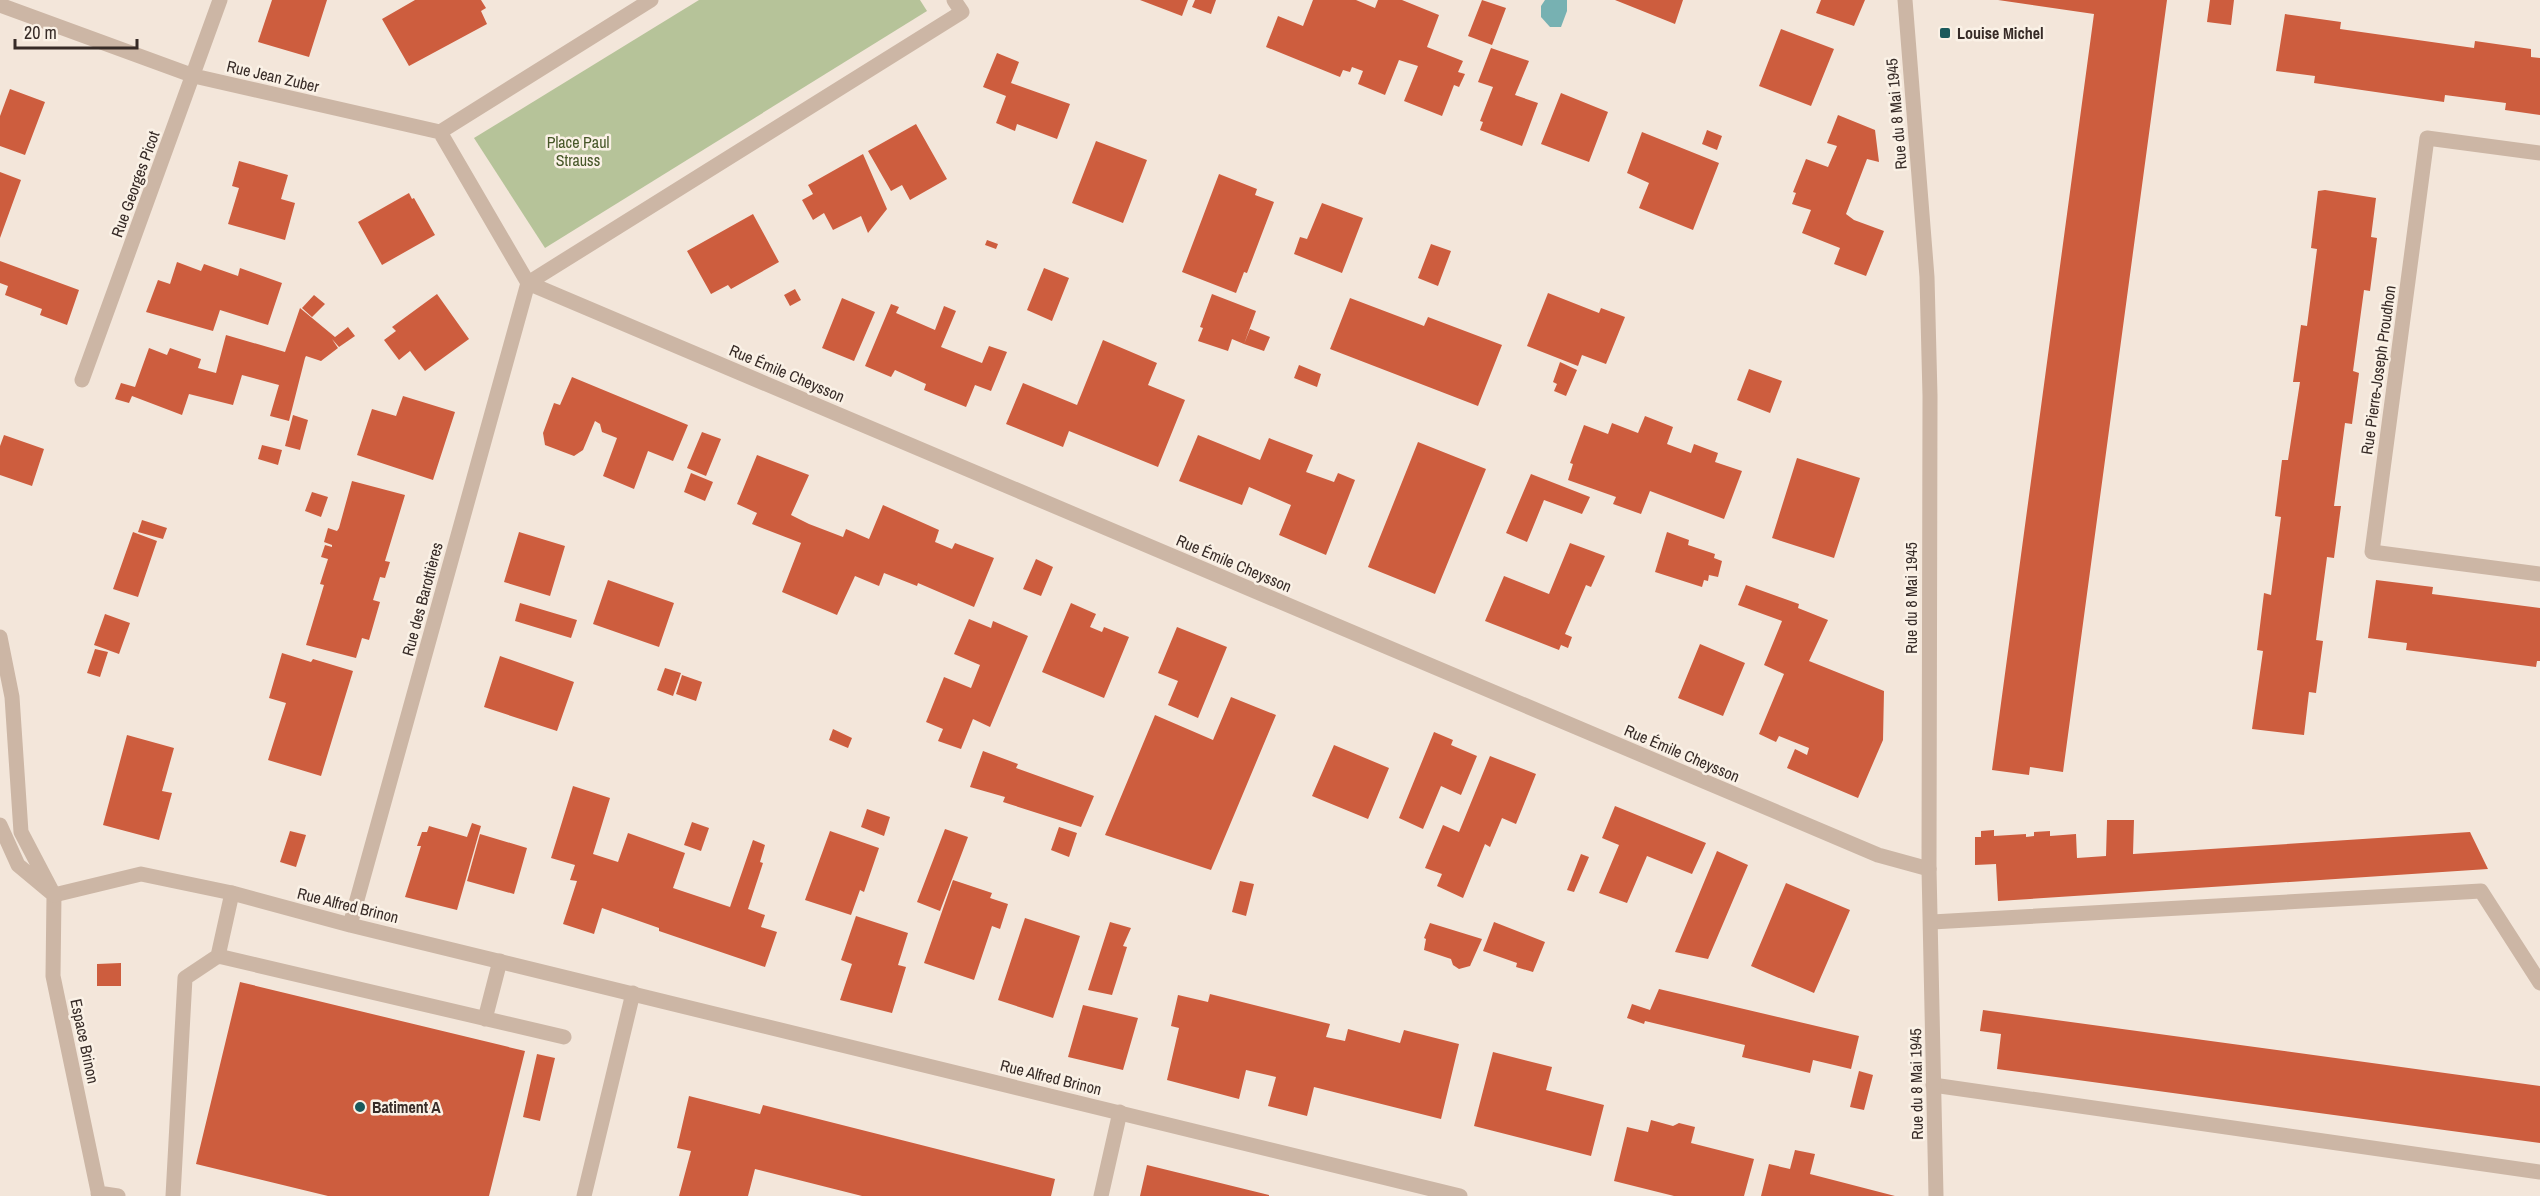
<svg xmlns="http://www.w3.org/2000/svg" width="2540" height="1196" viewBox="0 0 2540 1196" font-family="'Archivo Narrow',sans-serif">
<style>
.green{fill:#b6c399}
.water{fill:#77b1b2}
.building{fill:#cd5d3e}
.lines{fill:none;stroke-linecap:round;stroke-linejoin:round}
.service{stroke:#ccb6a5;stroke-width:15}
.minor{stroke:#ccb6a5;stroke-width:15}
.tertiary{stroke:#ccb6a5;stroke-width:15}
.poi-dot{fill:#1a595b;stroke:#faf1e6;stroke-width:2}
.labels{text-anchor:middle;stroke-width:5;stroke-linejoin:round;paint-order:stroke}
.poi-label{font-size:16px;font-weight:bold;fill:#372b27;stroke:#faf1e6;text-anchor:start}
.street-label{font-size:16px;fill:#372b27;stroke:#faf1e6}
.park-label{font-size:16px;fill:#475729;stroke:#faf1e6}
</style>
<rect width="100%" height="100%" fill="#f3e6da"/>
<path class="green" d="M699 0H920L927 11 545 248 474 138Z"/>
<path class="water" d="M1545 0H1567V11L1561 27H1550L1541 17V6Z"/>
<path class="building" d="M272 0H327L309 57 258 42Z
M415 0H481L486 8 481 11 487 24 409 66 382 19Z
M1140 0H1188L1182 16Z
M1195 0H1216L1211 14 1192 7Z
M1313 0H1356L1375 8 1378 0H1402L1439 15 1427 47 1463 61 1458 72 1465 74 1459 87 1454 85 1442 116 1404 101 1418 66 1399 60 1385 95 1358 84 1363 71 1352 67 1350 72 1343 70 1340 77 1266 47 1278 16 1303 26Z
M1482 0 1506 8 1492 45 1468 36Z
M1615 0H1683L1675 24Z
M1821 0H1865L1854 26 1816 13Z
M1998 0H2167L2063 772 2030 767 2029 775 1992 770 2094 14Z
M2210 0H2234L2231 25 2207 22Z
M2285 14 2341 22 2340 29 2474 48 2475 41 2531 49V57L2540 58V115L2505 110 2506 103 2445 95 2444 102 2314 83 2315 76 2276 71Z
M1781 29 1834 49 1811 106 1759 86Z
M1491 48 1529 61 1515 95 1538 103 1522 146 1480 130 1483 122 1480 121 1493 87 1478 82Z
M997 53 1019 62 1011 83 1070 104 1057 139 1017 124 1015 131 996 123 1006 96 983 87Z
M10 89 45 102 25 155 0 146V116Z
M1561 93 1608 112 1589 162 1541 144Z
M1838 115 1875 130 1879 162 1867 159 1846 214 1854 220 1884 231 1866 276 1834 264 1840 248 1802 233 1811 210 1792 204 1796 193 1793 192 1806 159 1828 167 1837 146 1827 143Z
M916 124 947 179 910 200 902 185 891 191 868 151Z
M1707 130 1722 136 1717 150 1702 144Z
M1642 132 1719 163 1693 230 1639 208 1649 183 1627 173Z
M1096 141 1147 160 1123 223 1072 203Z
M863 154 887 209 868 233 861 216 833 230 824 213 813 220 802 200 813 194 808 185Z
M239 161 288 175 281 199 295 203 285 240 228 224 239 188 232 186Z
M0 172 21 180 0 238Z
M1219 174 1257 189 1255 195 1274 202 1247 273 1244 272 1236 293 1182 272Z
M2325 190 2376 198 2371 237 2377 238 2370 291 2364 290 2353 371 2359 373 2352 424 2345 423 2334 506H2341L2334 558 2327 557 2316 640 2323 641 2316 693 2309 692 2304 735 2252 729 2263 651 2257 650 2264 593 2271 595 2281 517 2275 516 2282 460H2288L2300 382H2293L2301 325 2307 326 2317 249 2311 248 2318 191Z
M409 193 412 199 414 198 435 235 382 265 358 222Z
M1322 203 1363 218 1342 273 1294 254 1300 237 1307 239Z
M753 214 779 262 731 289 728 285 711 294 687 251Z
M987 240 998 244 996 249 985 245Z
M1431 244 1451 251 1438 286 1418 278Z
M0 261 79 290 67 325 40 315 42 309 5 295 8 286 0 283Z
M177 262 201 271 204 264 238 276 240 268 282 283 268 325 220 310 213 331 146 312 158 280 170 284Z
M1044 268 1069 278 1052 321 1027 310Z
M795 289 801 300 790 306 784 295Z
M1548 293 1599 313 1601 308 1625 317 1606 364 1582 355 1578 366 1527 346Z
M437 294 469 339 425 371 410 351 399 360 384 340 396 331 392 327Z
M1212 294 1256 311 1244 344 1232 339 1228 351 1198 341 1203 328 1200 327Z
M314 295 325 304 312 317 302 308Z
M842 298 875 312 854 361 822 348Z
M1350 298 1424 326 1428 317 1502 345 1478 406 1330 349Z
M891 304 899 307 896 313 935 330 944 306 956 311 941 347 982 363 989 346 1007 352 991 391 975 385 966 407 924 390 926 384 895 370 891 377 865 366Z
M300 308 335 337 348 327 355 336 339 347 332 339 338 348 321 361 306 356 305 358 289 421 270 416 279 385 242 375 233 405 189 394 182 415 132 396 129 403 115 399 121 383 135 387 149 348 167 355 170 348 201 359 198 368 216 373 226 335 285 352Z
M1250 329 1270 337 1264 351 1244 344Z
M1103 340 1157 363 1148 385 1185 400 1158 467 1069 431 1063 447 1006 424 1023 383 1077 405Z
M1560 362 1577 370 1566 396 1554 391 1557 384 1553 382Z
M1299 365 1321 374 1317 387 1294 378Z
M1749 369 1782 381 1770 413 1737 400Z
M572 377 688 425 673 461 648 451 634 489 603 476 617 438 602 432 600 424 595 421 583 450 574 456 545 445 543 433 554 403 560 405Z
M403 396 455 412 433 480 357 455 372 409 396 416Z
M293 415 308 420 300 450 285 446Z
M1645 416 1673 427 1667 444 1691 453 1694 444 1718 453 1715 462 1742 471 1724 519 1650 491 1641 514 1613 504 1616 497 1568 480 1573 464 1570 463 1584 425 1608 434 1612 423 1638 433Z
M702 432 721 439 706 476 687 468Z
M4 435 44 449 32 486 0 475V446Z
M1198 435 1260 460 1269 438 1313 455 1306 472 1334 482 1338 473 1355 480 1326 555 1279 535 1291 505 1249 487 1242 505 1179 481Z
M1418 442 1486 469 1435 594 1368 567Z
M262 445 282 450 278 465 258 459Z
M757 455 809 475 791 515 809 524 843 537 846 529 869 539 883 505 939 530 935 542 952 549 955 543 994 558 974 607 918 583 917 586 884 573 879 586 855 576 837 615 782 592 801 543 752 524 757 513 737 504Z
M1797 458 1860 478 1834 558 1772 538Z
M691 473 713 482 705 501 684 492Z
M1531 474 1590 497 1582 514 1544 500 1527 542 1506 533Z
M352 481 405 495 385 561 390 562 385 578 380 577 373 600 380 602 369 640 362 638 356 658 306 645 324 585 320 584 328 559 321 557 325 545 332 547V545L324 542 328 528 337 531 339 528Z
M312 492 328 497 321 517 305 511Z
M142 520 167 528 163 539 138 532Z
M133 532 157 541 138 597 113 589Z
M519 532 565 546 550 596 504 582Z
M1667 532 1689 540 1688 545 1715 554 1714 558 1722 561 1718 577 1709 575 1708 581 1704 580 1702 587 1655 572Z
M1570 543 1605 556 1591 587 1586 585 1565 634 1572 637 1568 648 1561 645 1559 650 1485 621 1504 576 1549 594Z
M1036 559 1053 567 1041 596 1023 589Z
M608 580 674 603 659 647 593 624Z
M2376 580 2433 587 2432 594 2540 608V661H2537L2536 667 2406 650 2407 643 2368 638Z
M1746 585 1799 604 1798 608 1828 620 1809 661 1884 691 1883 740 1858 798 1787 768 1795 749 1807 755 1809 748 1779 736 1776 742 1759 734 1784 674 1764 665 1782 621 1738 605Z
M520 603 577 620 571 638 515 621Z
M1071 603 1096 614 1090 627 1102 632 1104 627 1129 637 1104 698 1042 672Z
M105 614 130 623 119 654 94 645Z
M969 619 991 628 993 621 1028 636 990 727 973 719 961 749 938 741 943 729 926 722 944 677 971 688 980 665 954 654Z
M1177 627 1227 647 1198 718 1168 705 1178 681 1158 673Z
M1700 644 1745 663 1723 716 1678 698Z
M95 649 108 652 100 677 87 673Z
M282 653 311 662 313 659 353 671 321 776 268 760 286 703 269 698Z
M500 656 574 682 557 731 484 707Z
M665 668 681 673 673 696 657 690Z
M682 675 702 682 696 701 676 694Z
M1231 697 1276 715 1211 870 1105 835 1155 715 1213 740Z
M833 729 852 738 848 748 829 740Z
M1434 732 1453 740 1451 745 1477 756 1461 795 1441 786 1423 829 1399 818Z
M127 735 174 748 162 791 172 793 159 840 103 825Z
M1334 745 1389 768 1368 819 1312 796Z
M983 751 1018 764 1016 768 1094 796 1081 827 1003 802 1005 797 970 787Z
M1490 756 1536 774 1516 824 1502 818 1490 847 1485 844 1463 898 1437 886 1442 874 1425 868 1443 825 1459 832Z
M573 786 610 798 593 854 618 862 628 833 685 853 673 888 730 907 753 840 765 845 760 862 763 863 748 909 765 915 761 927 777 932 765 967 659 931V928L602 908 594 934 563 924 577 881 570 880 575 865 551 858Z
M1615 806 1706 843 1692 874 1647 856 1627 903 1599 893 1619 845 1602 838Z
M867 809 890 817 884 836 861 827Z
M2107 820H2134L2133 854 2470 832 2488 869 1998 901 1996 864 1975 865V837H1981V831L1994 830V836L2026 834V837L2034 836V832L2050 831V836L2076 834 2077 858 2106 856Z
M692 822 709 828 701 851 684 845Z
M472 823 481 826 457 910 405 897 421 846H417L422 832H427L429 826 467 837Z
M1059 827 1077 833 1069 857 1051 850Z
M945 829 968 837 940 911 917 902Z
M290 831 306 835 296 867 280 862Z
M830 831 879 848 864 892 860 890 851 915 805 900Z
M480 834 527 848 514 894 467 881Z
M1717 851 1748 865 1708 959 1675 952Z
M1581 854 1589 857 1574 892 1567 890Z
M953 880 992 893 990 898 1008 904 1000 929 992 926 974 980 924 963Z
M1240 881 1254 884 1246 916 1232 912Z
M1786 883 1850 910 1814 993 1751 966Z
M856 916 908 933 898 965 906 967 892 1013 840 1000 852 964 841 960Z
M1025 918 1080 936 1053 1018 998 1000Z
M1110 922 1131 928 1123 946 1127 947 1112 995 1088 990Z
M1494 922 1545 942 1533 972 1516 967 1517 963 1483 951Z
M1430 923 1482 939 1470 966 1459 969 1453 965 1451 959 1424 950 1426 939 1424 938Z
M121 963V986H97V964Z
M240 982 525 1051 489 1196H328L196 1164Z
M1659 989 1859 1036 1851 1069 1813 1060 1810 1073 1785 1067 1742 1057 1745 1045 1645 1021 1644 1024 1627 1018 1632 1004 1650 1010Z
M1210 994 1330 1024 1326 1037 1345 1041 1348 1029 1400 1043 1404 1030 1459 1044 1441 1119 1314 1087 1307 1116 1268 1106 1276 1077 1246 1070 1239 1099 1167 1080 1179 1028 1171 1026 1178 995 1208 1002Z
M1083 1005 1138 1018 1123 1070 1068 1057Z
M1983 1010 2540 1086V1143L1997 1069 2001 1034 1980 1031Z
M1493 1052 1552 1067 1546 1090 1604 1105 1591 1156 1474 1126Z
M537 1054 555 1058 540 1121 523 1117Z
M1859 1071 1873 1075 1864 1110 1850 1107Z
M689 1096 760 1114 763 1105 1055 1179 1051 1196H862L755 1169 748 1196H679L691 1151 677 1148Z
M1651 1120 1673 1126 1679 1123 1695 1127 1691 1143 1754 1159 1744 1196H1674L1614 1181 1627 1127 1648 1132Z
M1795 1150 1815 1154 1810 1174 1895 1196H1761L1769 1164 1790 1169Z
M1147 1165 1269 1195V1196H1140Z"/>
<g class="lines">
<path class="service" d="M2540 153 2427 138 2372 552 2540 574
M0 637 12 697 21 832 54 895 18 865 0 825
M54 895 53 976 99 1196
M1932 922 2481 891 2540 983
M218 956 232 893
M485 1019 500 961
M1933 1085 2540 1172
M98 1193 118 1196
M173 1196 185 978 218 956 564 1037
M584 1196 633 993
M1101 1196 1120 1112"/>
<path class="minor" d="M0 5 194 76 440 132
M440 132 528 283 962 12 954 0
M440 132 651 0
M82 380 220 0
M54 895 141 874 232 893 350 925 1460 1196
M350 925 528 283 1878 855 1929 869"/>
<path class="tertiary" d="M1905 0 1927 277 1930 396 1929 869 1936 1196"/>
</g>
<g class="poi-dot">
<rect x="1939" y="27" width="12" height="12" rx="3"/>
<circle cx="360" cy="1107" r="6"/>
</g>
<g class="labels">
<g class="poi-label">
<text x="1957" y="39">Louise Michel</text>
<text x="372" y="1113">Batiment A</text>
</g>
<g class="street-label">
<text transform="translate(273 76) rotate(13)" y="6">Rue Jean Zuber</text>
<text transform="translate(1896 114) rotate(-95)" y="6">Rue du 8 Mai 1945</text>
<text transform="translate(135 184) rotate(-70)" y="6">Rue Georges Picot</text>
<text transform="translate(2378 370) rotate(-82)" y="6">Rue Pierre-Joseph Proudhon</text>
<text transform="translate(787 373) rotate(23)" y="6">Rue Émile Cheysson</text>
<text transform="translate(1234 563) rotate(23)" y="6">Rue Émile Cheysson</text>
<text transform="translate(1911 598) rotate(-90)" y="6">Rue du 8 Mai 1945</text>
<text transform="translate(422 599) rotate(-75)" y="6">Rue des Barottières</text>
<text transform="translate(1682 753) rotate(23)" y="6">Rue Émile Cheysson</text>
<text transform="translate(348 905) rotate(14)" y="6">Rue Alfred Brinon</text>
<text transform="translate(85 1041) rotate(78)" y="6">Espace Brinon</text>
<text transform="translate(1051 1077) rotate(14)" y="6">Rue Alfred Brinon</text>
<text transform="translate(1916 1084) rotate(-91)" y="6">Rue du 8 Mai 1945</text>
</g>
<g class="park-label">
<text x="578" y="148">Place Paul<tspan x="578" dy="18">Strauss</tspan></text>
</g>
</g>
<path d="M15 39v9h122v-9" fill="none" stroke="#372b27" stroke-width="3"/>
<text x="24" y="39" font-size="18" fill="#372b27" stroke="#faf1e6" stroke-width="4.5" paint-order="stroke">20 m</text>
</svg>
